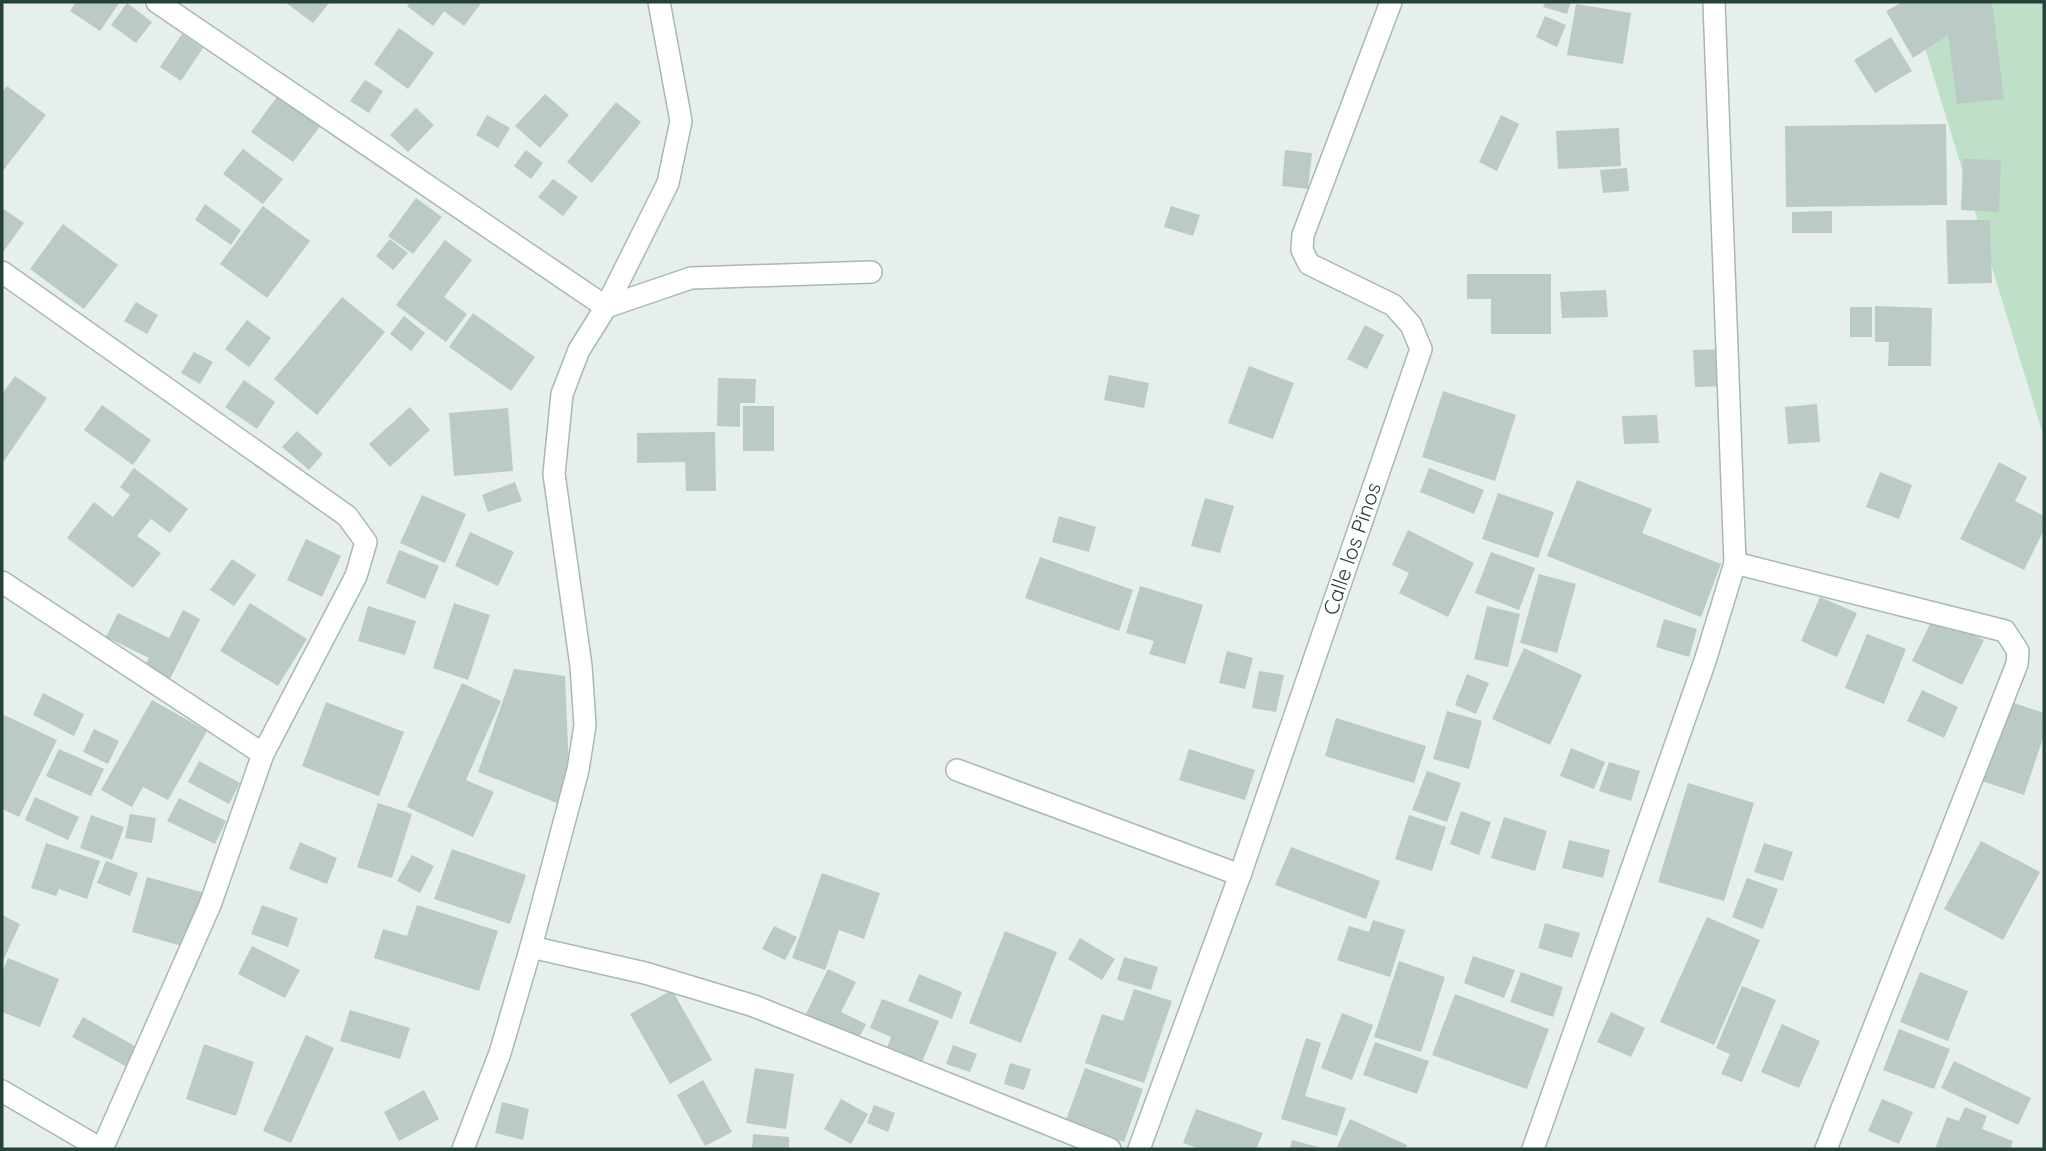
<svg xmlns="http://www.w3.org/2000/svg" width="2046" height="1151" viewBox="0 0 2046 1151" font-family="Quicksand,sans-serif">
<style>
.green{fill:#bfe0c8}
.building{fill:#bbcac4}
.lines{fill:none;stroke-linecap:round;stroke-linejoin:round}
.minor-casing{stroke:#a8b8b2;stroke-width:24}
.minor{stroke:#fff;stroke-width:21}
.labels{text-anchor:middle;stroke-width:5;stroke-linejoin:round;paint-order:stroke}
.street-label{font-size:21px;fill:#24423a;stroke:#f7fbf9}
</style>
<rect width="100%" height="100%" fill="#e6efeb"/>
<path class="green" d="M1911 2H2044V438Z"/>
<path class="building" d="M76 2H120L100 31 70 11Z
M285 2H330L313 23Z
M410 2H482L464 26 444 11 433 26 407 6Z
M1545 2H1571L1567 14 1543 7Z
M1903 2H1992L2004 99 1957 104 1948 35 1913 58 1886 11Z
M127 3 152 22 136 43 111 25Z
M1576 4 1631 13 1623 64 1567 55Z
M1545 16 1566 25 1557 47 1536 37Z
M399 28 434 53 408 89 374 64Z
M182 34 203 48 181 81 160 67Z
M1891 37 1912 71 1875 93 1854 60Z
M365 80 383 91 369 113 350 101Z
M7 86 46 115 2 172V93Z
M282 90 324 121 293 162 251 132Z
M545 94 569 115 540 148 515 126Z
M616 102 641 122 592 183 567 162Z
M416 108 434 125 408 152 390 135Z
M487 115 510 128 498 148 476 135Z
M1501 115 1519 124 1497 171 1479 162Z
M1946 124 1947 205 1786 207 1785 126Z
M1619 128 1621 166 1558 169 1556 131Z
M243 149 283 179 263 204 223 174Z
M526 150 543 163 531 179 514 166Z
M1285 150 1312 153 1308 189 1282 186Z
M1963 159 2001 160 1999 212 1961 210Z
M1627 168 1629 191 1603 193 1600 170Z
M553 179 578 197 563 216 538 197Z
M416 198 442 217 413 254 388 236Z
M205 204 241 230 231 245 195 220Z
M263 206 310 241 267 298 220 264Z
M1171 206 1200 215 1193 236 1164 227Z
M2 208 24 223 3 252 2 251Z
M1832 211V233H1792V212Z
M1946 220H1990L1992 283 1948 284Z
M63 224 118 265 84 309 30 269Z
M390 239 408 253 393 270 376 256Z
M445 240 472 260 444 297 467 314 446 342 396 305Z
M1467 274H1551V334H1491V299H1467Z
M1606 290 1608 317 1562 318 1560 292Z
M342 297 385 332 317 415 274 379Z
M136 302 158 315 147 334 124 321Z
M1875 306 1932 308 1931 366H1888L1889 342H1875Z
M1850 307H1872V337H1850Z
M473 313 535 357 511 391 449 347Z
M404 316 425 333 411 351 390 334Z
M247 320 271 338 249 367 225 349Z
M1365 325 1384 335 1367 369 1347 359Z
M1726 349 1727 386 1695 387 1693 350Z
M194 352 213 362 200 384 181 373Z
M1249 366 1294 383 1273 439 1228 423Z
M1109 375 1149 383 1144 408 1104 400Z
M15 376 47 398 2 464V394Z
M718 378 756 379 755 403H740V427L717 426Z
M244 380 275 402 257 429 225 407Z
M1443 391 1516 415 1495 481 1422 457Z
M1817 404 1820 442 1788 444 1785 407Z
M102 405 151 440 133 465 84 430Z
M743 406H774V451H743Z
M410 407 430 430 390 467 369 444Z
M508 408 513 471 454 476 449 413Z
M1657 415 1659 443 1624 444 1622 416Z
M297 431 323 454 309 470 282 447Z
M715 432 716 491H686L685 462 637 463V433Z
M1999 462 2027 477 2015 501 2044 516V530L2024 570 1960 539Z
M134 468 188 509 170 533 151 519 137 536 161 553 133 588 67 538 94 502 113 517 130 495 120 487Z
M1429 468 1484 490 1474 514 1420 492Z
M1880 472 1912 485 1899 519 1866 507Z
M1577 480 1652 509 1642 533 1721 564 1701 617 1547 556Z
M515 482 522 501 488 512 482 495Z
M1498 493 1554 512 1538 558 1482 539Z
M422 495 466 514 445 563 400 543Z
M1205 498 1234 506 1220 553 1191 546Z
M1059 516 1096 527 1089 552 1052 542Z
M1408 530 1474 563 1448 617 1399 593 1409 573 1392 565Z
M470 532 514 552 498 586 455 566Z
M306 539 341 556 322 597 287 580Z
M399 550 439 566 425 599 386 583Z
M1491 552 1535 568 1519 610 1475 593Z
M1040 557 1133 590 1119 631 1025 598Z
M232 559 256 575 234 606 210 590Z
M1539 574 1576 584 1557 653 1520 643Z
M1140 586 1203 605 1185 664 1149 654 1154 641 1126 633Z
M1820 597 1857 613 1837 657 1801 641Z
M250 603 307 639 278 686 220 651Z
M454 603 490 615 468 680 433 668Z
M368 606 416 621 405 655 358 641Z
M1487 606 1520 614 1508 667 1474 659Z
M183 610 200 619 170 679 144 667 149 658 106 637 118 613 169 638Z
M1934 616 1984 640 1962 685 1912 661Z
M1664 619 1697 629 1689 657 1656 647Z
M1867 634 1906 649 1884 704 1845 688Z
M1524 648 1582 675 1550 745 1492 719Z
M1227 651 1253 658 1245 689 1219 683Z
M514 669 565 676 569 770 557 803 478 772Z
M1259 671 1284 675 1276 712 1252 708Z
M1467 674 1489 683 1476 714 1455 705Z
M462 683 501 701 466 780 494 792 473 837 407 807Z
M1922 690 1958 707 1944 738 1907 721Z
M43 693 84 714 74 736 33 715Z
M152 700 207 731 168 800 143 787 132 807 101 790Z
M2005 700 2044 713V735L2024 795 1979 780Z
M326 702 404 732 379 796 302 766Z
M1447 711 1482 721 1469 769 1433 759Z
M2 714 57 740 19 817 2 809Z
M1336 718 1426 746 1414 783 1325 756Z
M94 729 119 741 108 764 83 752Z
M1571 748 1605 762 1594 789 1560 776Z
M59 749 104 769 91 796 46 776Z
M1189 749 1255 770 1245 800 1179 780Z
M199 761 240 783 229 804 188 782Z
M1609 762 1640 771 1631 801 1599 791Z
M1427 771 1461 783 1447 822 1412 810Z
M1688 783 1754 803 1724 901 1658 882Z
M35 797 79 817 68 840 25 820Z
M179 798 226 821 215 844 167 821Z
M378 803 412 814 392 878 357 867Z
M1461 811 1491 822 1479 855 1450 844Z
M130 814 156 818 152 843 125 838Z
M91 815 124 827 112 860 80 848Z
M1409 815 1446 827 1432 871 1395 859Z
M1504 817 1547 831 1535 871 1491 858Z
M1569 840 1610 850 1603 878 1562 868Z
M1981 841 2040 872 2003 940 1944 909Z
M300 842 337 858 327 884 289 869Z
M46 843 100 861 87 899 59 889 56 896 31 888Z
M1764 843 1793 852 1783 881 1754 872Z
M1291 847 1380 881 1366 919 1275 885Z
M452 849 526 875 510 924 434 899Z
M412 855 434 866 420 893 397 881Z
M106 861 138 873 130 896 97 883Z
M822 873 880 893 864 939 839 930 825 970 792 958Z
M147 877 205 893 189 948 132 932Z
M1747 878 1778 889 1763 929 1732 917Z
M262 905 298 918 288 947 251 934Z
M417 905 498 931 479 991 374 958 383 929 407 936Z
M2 915 20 924 2 963Z
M1707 917 1760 940 1714 1045 1660 1022Z
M1373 920 1405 930 1390 977 1337 960 1349 926 1369 932Z
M1545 923 1580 933 1572 958 1538 948Z
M774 926 797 937 785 960 762 949Z
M1005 931 1057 952 1021 1043 969 1023Z
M1080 938 1115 959 1102 980 1068 959Z
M252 946 300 970 285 998 238 974Z
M1473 956 1515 970 1504 998 1464 983Z
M1124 957 1158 967 1151 990 1117 980Z
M8 958 59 979 40 1027 2 1012V973Z
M1399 961 1445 977 1421 1052 1374 1037Z
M828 969 856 982 841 1012 866 1024 858 1040 806 1014Z
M1521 972 1563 987 1553 1017 1510 1002Z
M1920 972 1968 991 1948 1041 1900 1022Z
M919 974 962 992 952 1019 908 1001Z
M1742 986 1776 1000 1742 1082 1721 1074 1730 1054 1716 1048Z
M1134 989 1172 1001 1144 1083 1085 1063 1102 1014 1123 1021Z
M672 990 712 1060 670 1084 630 1014Z
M1455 994 1549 1029 1527 1089 1432 1055Z
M882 999 939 1021 919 1070 884 1056 891 1037 870 1028Z
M350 1010 410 1028 400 1059 340 1041Z
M1611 1012 1645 1028 1631 1057 1597 1042Z
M1342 1013 1373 1025 1352 1080 1321 1068Z
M83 1017 142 1050 131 1069 72 1037Z
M1782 1024 1820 1041 1799 1088 1761 1072Z
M1899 1029 1950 1049 1934 1089 1883 1070Z
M306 1035 334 1048 291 1143 263 1131Z
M1306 1038 1321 1043 1305 1096 1346 1108 1337 1136 1281 1119Z
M1375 1042 1429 1061 1417 1094 1363 1075Z
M204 1044 254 1062 236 1116 186 1099Z
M953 1045 977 1054 970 1072 946 1064Z
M1954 1061 2031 1098 2018 1125 1941 1088Z
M1010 1063 1031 1069 1024 1090 1004 1084Z
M755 1068 794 1074 786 1129 746 1123Z
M1085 1068 1143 1089 1124 1142 1066 1120Z
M703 1080 732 1132 705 1146 677 1095Z
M424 1090 439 1119 399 1141 384 1112Z
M841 1099 868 1114 851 1144 824 1129Z
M1882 1099 1913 1112 1899 1144 1868 1131Z
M502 1102 529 1109 523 1140 495 1133Z
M874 1105 895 1113 888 1132 867 1123Z
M1965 1107 1987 1116 1982 1129 2013 1141 2010 1149H1935L1947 1117 1959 1121Z
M1196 1109 1263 1133 1256 1149H1200L1183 1143Z
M1350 1119 1407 1145 1405 1149H1336Z
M753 1134 789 1137V1149H752Z
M1292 1140 1322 1148V1149H1290Z"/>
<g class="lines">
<defs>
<g id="minor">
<path d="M157 2 606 307 691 278 871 272"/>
<path d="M2 272 347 516 366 542 356 576 263 754 210 905 102 1149"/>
<path d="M1735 563 2005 631 2018 651 2017 664 1826 1149"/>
<path d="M2 582 263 754"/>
<path d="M957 770 1240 875"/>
<path d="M531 947 645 973 754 1006 1110 1149"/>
<path d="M2 1091 101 1149"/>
<path d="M463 1149 500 1053 531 947 578 770 585 725 581 666 554 474 562 394 579 350 606 307 668 183 681 121 659 2"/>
<path id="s1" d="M1139 1149 1240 875 1421 349 1411 325 1393 305 1309 264 1302 250 1303 235 1391 2"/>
<path d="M1533 1149 1705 661 1735 563 1714 2"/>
</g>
</defs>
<use href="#minor" class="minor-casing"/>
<use href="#minor" class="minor"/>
</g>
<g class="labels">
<g class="street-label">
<text dy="7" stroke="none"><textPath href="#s1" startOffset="637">Calle los Pinos</textPath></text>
</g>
</g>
<rect width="2046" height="1151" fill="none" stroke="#24423a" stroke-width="7"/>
</svg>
